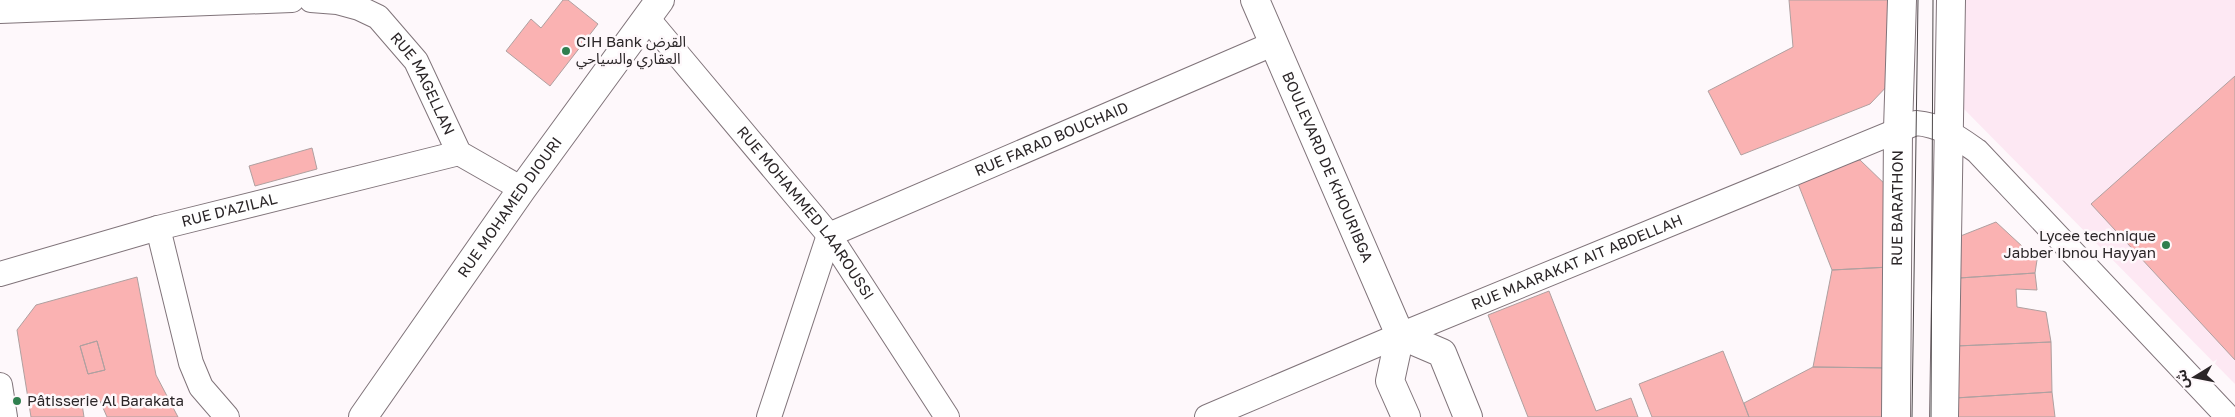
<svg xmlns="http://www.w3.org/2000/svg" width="2235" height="417" viewBox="0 0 2235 417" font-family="'Golos Text','Noto Sans Arabic',sans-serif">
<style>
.built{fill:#fde8f3}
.building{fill:#fab2b2;stroke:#afa0a0;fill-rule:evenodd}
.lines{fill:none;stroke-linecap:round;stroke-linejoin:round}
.minor-casing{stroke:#80747a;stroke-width:26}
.tertiary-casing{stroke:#80747a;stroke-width:30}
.secondary-casing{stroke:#80747a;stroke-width:30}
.minor{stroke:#fff;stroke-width:24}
.tertiary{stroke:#fff;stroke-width:28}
.secondary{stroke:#fff;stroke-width:28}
.tram{stroke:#4d484a;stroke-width:1}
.poi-dot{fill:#307f4f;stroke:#fef8fb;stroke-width:2}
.labels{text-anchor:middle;stroke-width:5;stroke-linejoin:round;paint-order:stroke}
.poi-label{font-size:15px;fill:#2b2628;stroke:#fef8fb;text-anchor:start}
.street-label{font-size:15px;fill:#2b2628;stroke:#fef8fb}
</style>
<rect width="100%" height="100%" fill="#fef8fb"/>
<path class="built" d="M1961 0H2235V384L1960 105Z"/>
<path class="building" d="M563 0H568L598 24 550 86 506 51 531 19 541 28Z
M1789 0H1894L1891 82 1870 104 1741 155 1708 91 1793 47Z
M2235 76V360L2091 204Z
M312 148 317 169 255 186 249 166Z
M1860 160 1890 189V267L1832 270 1795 176Z
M1996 222 2037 260 2035 273 1959 278 1958 237Z
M1890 267 1891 368 1813 367 1832 270Z
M2035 273 2037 290 2016 289 2017 307 2046 312 2051 342 1956 346 1959 278Z
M137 277 156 375 178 417H107L100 401 82 404 84 417H31L17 330 36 305ZM97 341 105 370 88 374 80 346Z
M1549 291 1596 411 1631 398 1638 417H1528L1488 315Z
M97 341 105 370 88 374 80 346Z
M2051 342 2052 392 1955 398 1956 346Z
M1723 351 1749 417H1652L1639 384Z
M1813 367 1891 368V417H1749L1744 403Z
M2052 392 2055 417H1956L1955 398Z"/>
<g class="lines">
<defs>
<g id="minor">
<path id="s1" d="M311 0 337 2 359 8 378 17 416 61 459 153 522 189"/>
<path d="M0 11 292 0"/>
<path id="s2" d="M648 19 829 235 947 417"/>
<path d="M158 228 191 363 201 387 227 417"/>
<path id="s3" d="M0 274 158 228 459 153"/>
<path d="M0 385 5 417"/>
<path id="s4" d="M769 417 829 235 1275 43"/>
<path id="s5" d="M1207 417 1400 335 1916 123C1941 125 1957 137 1977 151L2228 417"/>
</g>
<g id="tertiary">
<path id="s6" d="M363 417 522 189 660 0"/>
<path id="s7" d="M1896 417 1898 130 1902 0"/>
<path d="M1944 417 1951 0"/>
</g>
<g id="secondary">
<path id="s8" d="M1255 0 1400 335 1390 381 1406 417"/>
<path d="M1400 335 1442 353 1468 417"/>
</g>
</defs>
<use href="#minor" class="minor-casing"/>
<use href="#tertiary" class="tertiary-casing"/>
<use href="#secondary" class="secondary-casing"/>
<use href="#minor" class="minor"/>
<use href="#tertiary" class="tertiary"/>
<use href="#secondary" class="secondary"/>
<path class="tram" d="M1912 417 1918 0
M1931 417 1933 0"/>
</g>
<g class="poi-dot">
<circle cx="566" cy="51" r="5"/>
<circle cx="2166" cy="245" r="5"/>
<circle cx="17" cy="401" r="5"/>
</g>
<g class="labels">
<g class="poi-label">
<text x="576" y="47">CIH Bank القرض<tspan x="576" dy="17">العقاري والسياحي</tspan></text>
<text x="2156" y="241" text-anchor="end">Lycee technique<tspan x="2156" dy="17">Jabber Ibnou Hayyan</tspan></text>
<text x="27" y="406">Pâtisserie Al Barakata</text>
</g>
<g class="street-label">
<text dy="5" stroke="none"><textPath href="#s1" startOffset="151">RUE MAGELLAN</textPath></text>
<text dy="5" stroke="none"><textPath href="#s4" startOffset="434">RUE FARAD BOUCHAID</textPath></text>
<text dy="5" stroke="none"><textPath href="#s8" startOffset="182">BOULEVARD DE KHOURIBGA</textPath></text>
<text dy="5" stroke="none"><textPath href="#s6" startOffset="256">RUE MOHAMED DIOURI</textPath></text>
<text dy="5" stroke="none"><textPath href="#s7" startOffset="209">RUE BARATHON</textPath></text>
<text dy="5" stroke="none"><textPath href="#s3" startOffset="238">RUE D'AZILAL</textPath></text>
<text dy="5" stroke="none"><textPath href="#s2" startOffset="250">RUE MOHAMMED LAAROUSSI</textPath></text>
<text dy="5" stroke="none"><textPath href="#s5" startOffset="401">RUE MAARAKAT AIT ABDELLAH</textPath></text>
</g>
</g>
<g transform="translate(2195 377) rotate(260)" stroke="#fef8fb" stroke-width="4" paint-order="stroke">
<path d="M0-4L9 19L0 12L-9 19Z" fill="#2b2628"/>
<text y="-8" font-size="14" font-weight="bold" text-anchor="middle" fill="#2b2628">ش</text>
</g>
</svg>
